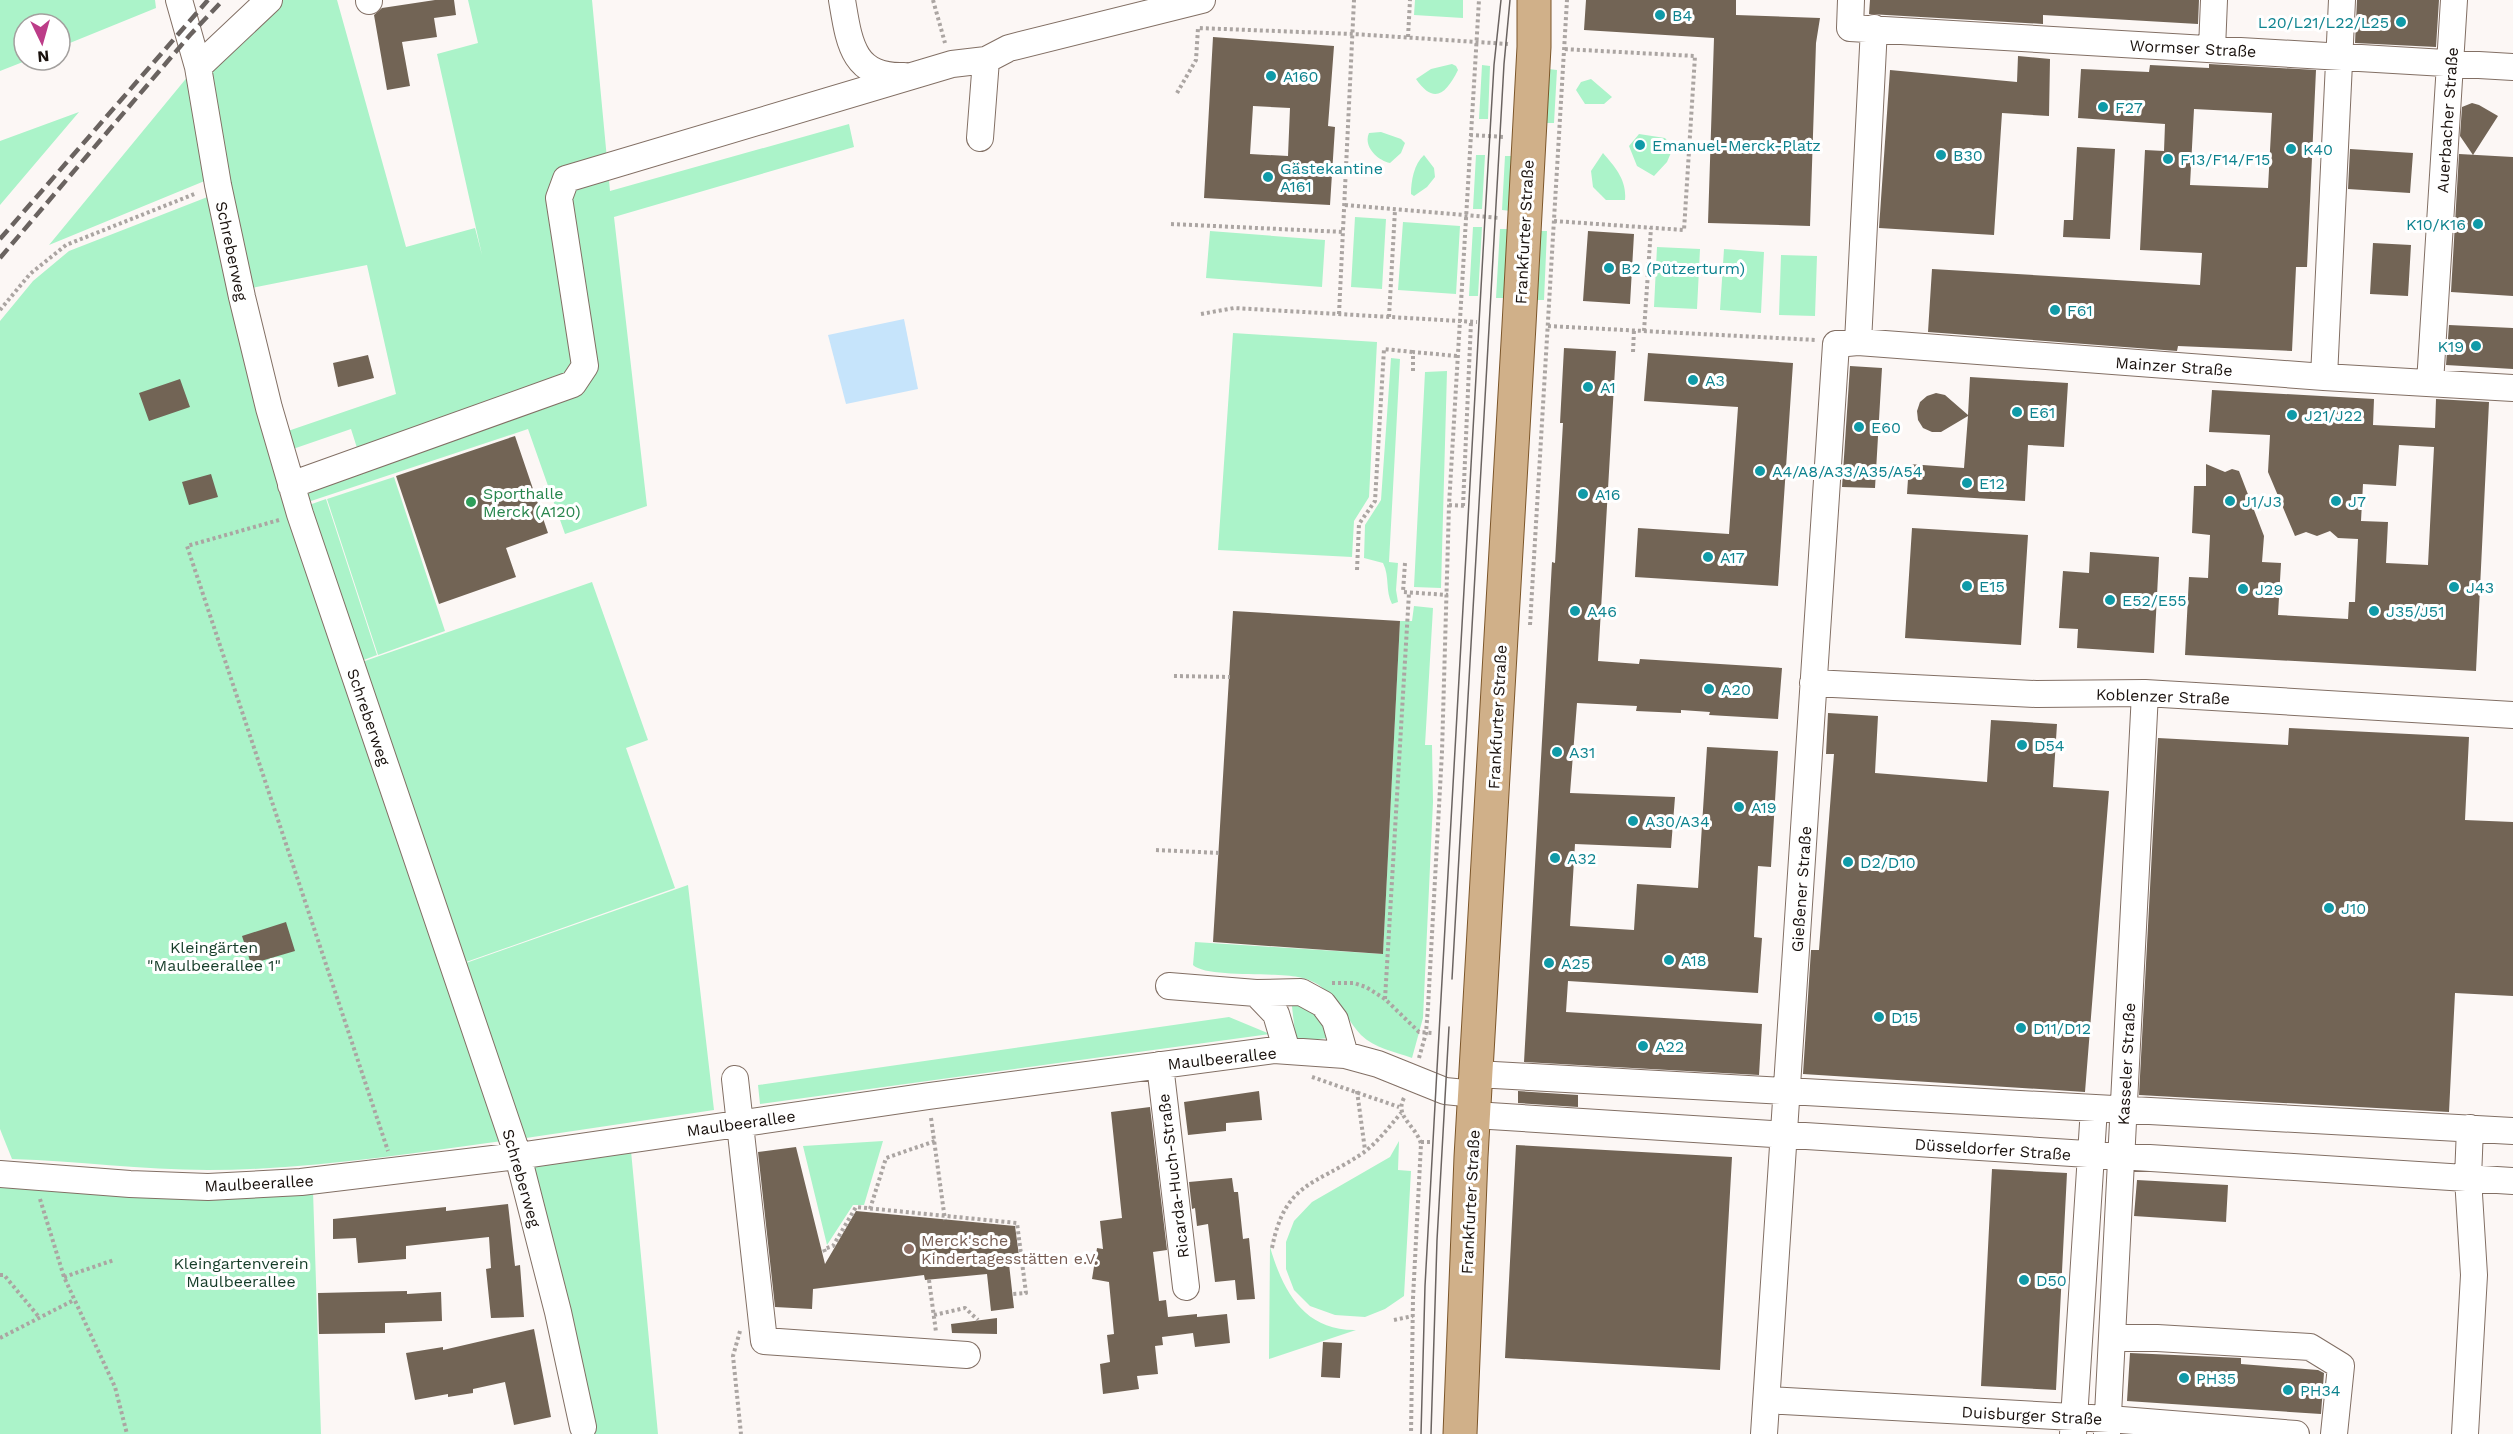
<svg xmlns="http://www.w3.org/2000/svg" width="2513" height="1434" viewBox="0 0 2513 1434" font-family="'Work Sans',sans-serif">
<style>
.green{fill:#abf3c9}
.water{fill:#c6e4fb}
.building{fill:#726455;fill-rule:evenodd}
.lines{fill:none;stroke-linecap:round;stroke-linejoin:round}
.minor-casing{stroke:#826f64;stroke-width:28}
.major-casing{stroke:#7c562a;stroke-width:35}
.path{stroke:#aba5a2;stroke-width:4;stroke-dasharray:3 3;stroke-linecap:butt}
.minor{stroke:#fff;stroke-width:26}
.major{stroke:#d0b089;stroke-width:33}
.tram{stroke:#6a6360;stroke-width:1.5}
.rail{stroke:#6a6360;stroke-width:4.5;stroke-dasharray:12 6;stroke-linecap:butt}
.culture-dot{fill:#0f9aa8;stroke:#fff;stroke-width:2}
.leisure-dot{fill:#2e9e5b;stroke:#fff;stroke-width:2}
.education-dot{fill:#8d6e63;stroke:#fff;stroke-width:2}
.labels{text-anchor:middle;stroke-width:6;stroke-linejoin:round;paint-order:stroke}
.culture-label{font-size:16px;fill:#0d838f;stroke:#fff;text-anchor:start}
.street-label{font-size:16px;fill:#19110d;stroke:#fff}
.leisure-label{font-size:16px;fill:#27864d;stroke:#fff;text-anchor:start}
.park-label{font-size:16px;fill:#163d29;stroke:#fff}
.education-label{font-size:16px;fill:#785e54;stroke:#fff;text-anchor:start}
</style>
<rect width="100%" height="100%" fill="#fcf7f5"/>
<path class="green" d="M0 0H155L156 8 60 47V24H24V60H28L0 71Z
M281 0H337L406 247 475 228 482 255 437 54 478 43 468 0H592L610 191 849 124 854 147 614 217 647 506 565 534 528 429 308 502 298 472 358 451 351 429 290 450 285 432 396 394 367 265 252 288 208 78 212 64Z
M1415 0H1463V18L1414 15Z
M1452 64 1456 66 1458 70C1446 94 1434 105 1416 79L1431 69Z
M1482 65 1490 66 1488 119H1479Z
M1548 69 1557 70 1554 123H1545Z
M189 75 207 180 49 245Z
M1591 79 1612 97 1604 104H1585L1576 90 1581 82Z
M79 112 0 205V141Z
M1381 132 1401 139 1405 143 1401 153 1390 163C1377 160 1363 146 1369 133Z
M1639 134 1665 138 1673 148 1667 162 1654 176 1637 166 1629 146Z
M1603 153C1615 167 1627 180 1625 200H1606L1593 187 1591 171Z
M1424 155 1434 168 1435 177 1427 187 1414 196 1411 194C1411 181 1414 164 1424 155Z
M1476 155H1485L1482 209H1473Z
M1505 156H1514L1511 211 1502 210Z
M210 196 502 1141C405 1154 306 1170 208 1170 142 1170 77 1161 12 1159L0 1129V321L33 281 69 251Z
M1355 217 1386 219 1382 289 1351 287Z
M1403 222 1460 226 1456 294 1398 290Z
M1473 227H1482L1478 296H1469Z
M1500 229H1510L1505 298H1496Z
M1210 231 1325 240 1322 287 1206 278Z
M1540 231H1547L1544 300H1537Z
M1657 247 1700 249 1697 309 1654 307Z
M1724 249 1764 252 1761 313 1720 310Z
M1781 255 1817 256 1815 316 1779 315Z
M1233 333 1377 342 1369 497 1354 521 1352 557 1218 550Z
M1391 358 1400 359 1389 562 1398 563 1396 590 1398 602 1392 604C1385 591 1390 577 1383 563L1364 558 1365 525 1381 500Z
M1447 371 1441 588 1414 587 1425 372Z
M394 477 445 631 378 655 327 499Z
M326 499 377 655 361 661 309 505Z
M592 582 648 740 626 748 675 888 466 962 362 662Z
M1414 606 1433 608 1425 745H1432L1433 802 1423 1018 1412 1058C1396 1052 1374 1048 1361 1035 1341 1013 1332 983 1298 977 1277 972 1206 978 1193 965L1195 942 1383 954 1400 621H1412Z
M688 885 714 1110 526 1138 466 963Z
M1291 998 1315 1007 1330 1038 1296 1041Z
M1229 1017 1270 1034 760 1104 758 1085Z
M883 1141 864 1205H853L827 1245 803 1146Z
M1399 1141 1398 1170 1411 1171 1404 1296 1385 1309 1365 1317 1335 1315 1310 1306 1294 1290 1286 1269V1242L1294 1221 1312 1202 1390 1157Z
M631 1151 658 1434H593L534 1165Z
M0 1185 313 1191 321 1434H0Z
M1270 1247C1283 1291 1304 1331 1356 1330L1269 1359Z"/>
<path class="water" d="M904 319 918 389 846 404 828 335Z"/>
<path class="building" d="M435 0H454L456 15 434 18 437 37 402 42 410 86 387 90 374 15 382 8Z
M1586 0H1736V15L1820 18 1816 43 1810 226 1708 223 1714 38 1584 30Z
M1870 0H2199L2198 24 2043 15V24L1869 14Z
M2357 0H2439L2436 47 2355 43Z
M1213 37 1334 46 1328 126 1335 127 1330 205 1204 198ZM1253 106 1290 108 1288 156 1250 154Z
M2018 56 2050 59 2049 116 2002 113 1994 235 1879 228 1890 70 2017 82Z
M2209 64 2316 70 2307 267H2296L2292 351 2178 346 2177 351 1928 332 1932 269 2200 285 2202 253 2140 250 2145 150 2164 151 2165 124 2078 118 2081 69 2149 72 2150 65 2209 68ZM2194 109 2272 113 2268 188 2190 185Z
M2472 103 2479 105 2498 116 2473 155 2460 136 2462 107Z
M2077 147 2115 149 2110 239 2063 237 2064 220H2073Z
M2350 149 2413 153 2410 193 2348 189Z
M2459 154 2513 157V296L2451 292Z
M1588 231 1634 234 1630 304 1583 301Z
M2373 243 2411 245 2408 296 2370 294Z
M2449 325 2513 328V369L2446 365Z
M1564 348 1616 351 1598 661 1639 664 1640 659 1782 668 1778 719 1709 715 1710 712 1681 710V713L1636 711 1637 706 1577 703 1570 793 1675 797 1671 848 1575 844 1570 926 1634 930 1637 884 1698 888 1707 747 1778 751 1771 867 1758 866 1754 937 1762 938 1758 993 1568 981 1566 1012 1762 1024 1759 1075 1524 1062 1552 562 1555 563 1563 423H1560Z
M1648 353 1793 363 1778 586 1635 577 1638 528 1729 534 1738 407 1644 401Z
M368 355 374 378 338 387 333 363Z
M1850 366 1882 368 1875 488 1842 487Z
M1970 377 2068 383 2064 447 2028 445 2025 501 1907 494 1909 464 1964 468 1968 416 1941 432H1932L1923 428 1918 420 1917 411 1920 402 1927 396 1936 393 1945 395 1968 415Z
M180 379 190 407 149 421 139 393Z
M2212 390 2374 399 2373 425 2435 428 2436 399 2489 402 2476 671 2185 655 2189 577 2208 578 2210 535 2192 533 2194 486H2206V464L2225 472 2232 469 2239 471 2264 536 2262 562 2281 563 2278 615 2348 619 2349 602H2355L2358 539 2338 538 2330 531 2317 536 2306 532 2295 536 2268 472 2270 435 2209 432ZM2399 445 2434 447 2428 565 2386 563 2388 522 2361 521 2363 484 2396 486Z
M515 436 548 533 506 548 516 577 439 604 396 476Z
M211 474 218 497 189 505 182 482Z
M1912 528 2028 535 2021 645 1905 638Z
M2090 552 2159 557 2154 653 2077 648 2078 629 2059 628 2063 571 2089 573Z
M1233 611 1400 621 1383 954 1213 942Z
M1828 713 1878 716 1875 773 1987 782 1991 720 2057 724 2053 787 2109 791 2085 1092 1803 1074 1811 950H1819L1834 754H1826Z
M2289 728 2469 737 2465 820 2513 822V996L2455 993 2449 1112 2139 1095 2158 738 2288 745Z
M286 922 295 951 251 964 242 936Z
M1259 1091 1262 1120 1226 1123V1131L1188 1135 1184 1102Z
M1518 1091 1578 1095V1107L1518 1103Z
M1150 1107 1167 1250 1153 1252 1159 1301 1166 1300 1168 1317 1197 1314V1317L1227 1314 1230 1343 1195 1347 1193 1333 1162 1337 1163 1345 1155 1346 1158 1374 1137 1376 1139 1389 1103 1394 1100 1364 1110 1362 1107 1335 1114 1334 1109 1282 1092 1279 1097 1248 1103 1249 1100 1221 1122 1218 1111 1112Z
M1516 1145 1732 1157 1720 1370 1505 1358Z
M796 1147 825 1264 856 1211 1015 1226 1020 1263 1009 1264 1014 1308 991 1311 987 1274 925 1280 924 1275 813 1289 812 1309 775 1307 758 1152Z
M1992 1169 2067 1173 2056 1390 1981 1386Z
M1232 1178 1234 1192H1238L1243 1239 1249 1238 1255 1299 1237 1300 1235 1280 1215 1282 1208 1224 1197 1226 1195 1208 1192 1209 1189 1182Z
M2137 1180 2228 1185 2226 1222 2134 1216Z
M508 1204 515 1266 520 1265 524 1317 491 1318 486 1269 491 1268 489 1237 406 1246V1259L358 1263 356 1238 333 1239V1219L446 1207V1211Z
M407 1291V1294L441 1292 442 1321 385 1323V1333L319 1334 318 1293Z
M997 1318V1334L952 1333 951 1324Z
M534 1329 551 1417 514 1425 505 1382 473 1389V1393L448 1397V1394L415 1400 406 1353 443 1347V1350Z
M1323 1342 1342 1343 1340 1378 1321 1377Z
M2130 1353 2241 1358V1364L2318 1370 2324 1373 2321 1414 2127 1401Z"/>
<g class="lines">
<defs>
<path id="minor" d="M179 0 198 67 218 185 242 297 269 408 300 514 518 1156 558 1312 583 1427
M369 0V1
M842 0C849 41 852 78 904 76
M1851 0 1850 28 2513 67
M2212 49 2214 0
M198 67 269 0
M980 138 986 60
M1858 342 1874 28
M2324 377 2342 0
M2430 383 2454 0
M291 485 573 384 585 366 559 198 566 179 952 64 986 60 1009 48 1202 0
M1813 683 2036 694 2145 693 2513 715
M1169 986 1256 993 1301 992 1323 1004 1335 1020 1345 1055
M1256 993 1276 1014 1287 1051
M1160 1065 1186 1287
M1476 1074 2513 1131
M735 1079 764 1341 967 1355
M1474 1115 2513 1181
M0 1174 130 1184 208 1187 301 1182 518 1156 929 1096 1274 1050 1345 1055 1378 1064 1445 1091 1475 1094
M2113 1338H2157L2310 1347 2341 1366 2334 1434
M1767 1400 2109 1419 2296 1434
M1764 1434 1836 344 1858 342 2324 377 2513 388
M2073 1434 2094 1108
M2107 1434 2145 693
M2465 1434 2474 1275 2468 1178 2470 1128"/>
<path id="major" d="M1460 1434 1471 1157 1519 325 1534 47V0"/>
</defs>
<use href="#minor" class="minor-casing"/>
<use href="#major" class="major-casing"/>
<path class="path" d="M933 0 945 43
M1408 37 1410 0
M1177 93 1196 60 1198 28 1353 34 1508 44
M1470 135 1505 137
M1345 205 1499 218
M1554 221 1684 230 1695 56 1563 49
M1171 224 1344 232
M0 310 30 274 66 245 197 193
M1201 314 1234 308 1477 322
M1339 314 1354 0
M1389 317 1395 210
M1548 326 1816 340
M1644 331 1651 228
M1633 352 1634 330
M1413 371V352L1457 356
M1449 505 1467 506
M1463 506 1471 322
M279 520 187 546 388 1151
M1405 563 1403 592 1448 595
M1357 570 1359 524 1375 501 1384 349 1413 352
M1530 625 1567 0
M1174 676 1230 677
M1156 850 1220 853
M1332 983H1354L1366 987 1385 999 1419 1032 1433 1033
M1385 999 1409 593
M1419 1058 1426 1033 1428 1007 1442 752 1449 505 1479 0
M1312 1077 1399 1107
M1357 1091 1365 1150
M1404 1098C1394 1117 1416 1125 1421 1144L1413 1298 1411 1434
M931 1118 945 1220
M1421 1142H1430
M40 1199 64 1277 115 1387 127 1434
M870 1209 886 1158 935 1141
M1272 1248C1285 1182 1314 1186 1363 1153 1377 1143 1389 1127 1401 1113
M825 1252 824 1249 833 1246 856 1207 1017 1223 1026 1293 1013 1294
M0 1275H4L39 1317
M64 1277 114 1260
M929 1280 936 1332
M934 1315 965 1308 978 1320
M1394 1320 1413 1316
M740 1331 733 1356 741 1434
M0 1338 74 1300"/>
<use href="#minor" class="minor"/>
<use href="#major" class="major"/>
<path class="tram" d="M1452 979 1504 64 1510 0
M1421 1434 1425 1286 1436 1087 1485 217 1494 65 1501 0
M1431 1434 1437 1240 1449 1027"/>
<path class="rail" d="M0 239 208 0
M0 258 190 35 223 0"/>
</g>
<g class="culture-dot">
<circle cx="1660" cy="15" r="6"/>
<circle cx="2401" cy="22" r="6"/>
<circle cx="1271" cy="76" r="6"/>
<circle cx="2103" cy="107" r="6"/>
<circle cx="1640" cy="145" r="6"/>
<circle cx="2291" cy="149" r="6"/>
<circle cx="1941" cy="155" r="6"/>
<circle cx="2168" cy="159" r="6"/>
<circle cx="1268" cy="177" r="6"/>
<circle cx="2478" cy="224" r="6"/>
<circle cx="1609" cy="268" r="6"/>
<circle cx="2055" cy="310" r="6"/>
<circle cx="2476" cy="346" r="6"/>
<circle cx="1693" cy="380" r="6"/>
<circle cx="1588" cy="387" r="6"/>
<circle cx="2017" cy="412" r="6"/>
<circle cx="2292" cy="415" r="6"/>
<circle cx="1859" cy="427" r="6"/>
<circle cx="1760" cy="471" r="6"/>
<circle cx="1967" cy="483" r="6"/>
<circle cx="1583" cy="494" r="6"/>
<circle cx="2230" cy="501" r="6"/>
<circle cx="2336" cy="501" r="6"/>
<circle cx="1708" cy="557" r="6"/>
<circle cx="1967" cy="586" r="6"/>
<circle cx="2454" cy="587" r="6"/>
<circle cx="2243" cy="589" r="6"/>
<circle cx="2110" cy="600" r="6"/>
<circle cx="1575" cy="611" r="6"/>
<circle cx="2374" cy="611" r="6"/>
<circle cx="1709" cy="689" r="6"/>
<circle cx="2022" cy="745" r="6"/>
<circle cx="1557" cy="752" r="6"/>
<circle cx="1739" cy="807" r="6"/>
<circle cx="1633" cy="821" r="6"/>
<circle cx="1555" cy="858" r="6"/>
<circle cx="1848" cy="862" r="6"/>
<circle cx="2329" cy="908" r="6"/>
<circle cx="1669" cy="960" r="6"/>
<circle cx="1549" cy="963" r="6"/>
<circle cx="1879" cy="1017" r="6"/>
<circle cx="2021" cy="1028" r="6"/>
<circle cx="1643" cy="1046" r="6"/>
<circle cx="2024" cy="1280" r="6"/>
<circle cx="2184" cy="1378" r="6"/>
<circle cx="2288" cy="1390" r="6"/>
</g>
<circle class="leisure-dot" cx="471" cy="502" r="6"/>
<circle class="education-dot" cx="909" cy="1249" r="6"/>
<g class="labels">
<g class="culture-label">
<text x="1672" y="21">B4</text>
<text x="2389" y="28" text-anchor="end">L20/L21/L22/L25</text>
<text x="1283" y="82">A160</text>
<text x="2115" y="113">F27</text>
<text x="1652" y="151">Emanuel-Merck-Platz</text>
<text x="2303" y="155">K40</text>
<text x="1953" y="161">B30</text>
<text x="2180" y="165">F13/F14/F15</text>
<text x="1280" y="174">Gästekantine<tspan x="1280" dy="18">A161</tspan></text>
<text x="2466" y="230" text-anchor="end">K10/K16</text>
<text x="1621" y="274">B2 (Pützerturm)</text>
<text x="2067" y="316">F61</text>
<text x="2464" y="352" text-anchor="end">K19</text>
<text x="1705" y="386">A3</text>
<text x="1600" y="393">A1</text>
<text x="2029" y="418">E61</text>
<text x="2304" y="421">J21/J22</text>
<text x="1871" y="433">E60</text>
<text x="1772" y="477">A4/A8/A33/A35/A54</text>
<text x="1979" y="489">E12</text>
<text x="1595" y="500">A16</text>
<text x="2242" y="507">J1/J3</text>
<text x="2348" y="507">J7</text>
<text x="1720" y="563">A17</text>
<text x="1979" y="592">E15</text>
<text x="2466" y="593">J43</text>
<text x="2255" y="595">J29</text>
<text x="2122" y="606">E52/E55</text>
<text x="1587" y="617">A46</text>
<text x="2386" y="617">J35/J51</text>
<text x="1721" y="695">A20</text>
<text x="2034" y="751">D54</text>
<text x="1569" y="758">A31</text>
<text x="1751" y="813">A19</text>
<text x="1645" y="827">A30/A34</text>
<text x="1567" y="864">A32</text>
<text x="1860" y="868">D2/D10</text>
<text x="2341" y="914">J10</text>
<text x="1681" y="966">A18</text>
<text x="1561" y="969">A25</text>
<text x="1891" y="1023">D15</text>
<text x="2033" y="1034">D11/D12</text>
<text x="1655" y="1052">A22</text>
<text x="2036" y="1286">D50</text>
<text x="2196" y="1384">PH35</text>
<text x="2300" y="1396">PH34</text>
</g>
<g class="street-label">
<text transform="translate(2193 48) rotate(3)" y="6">Wormser Straße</text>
<text transform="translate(2447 120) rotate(-86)" y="6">Auerbacher Straße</text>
<text transform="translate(1524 232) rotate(-87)" y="6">Frankfurter Straße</text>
<text transform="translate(232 251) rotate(78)" y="6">Schreberweg</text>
<text transform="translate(2174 366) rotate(4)" y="6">Mainzer Straße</text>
<text transform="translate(2163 696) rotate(2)" y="6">Koblenzer Straße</text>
<text transform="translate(369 717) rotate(71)" y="6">Schreberweg</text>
<text transform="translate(1497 717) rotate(-87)" y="6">Frankfurter Straße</text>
<text transform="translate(1801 889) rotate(-86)" y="6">Gießener Straße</text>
<text transform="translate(1222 1058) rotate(-6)" y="6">Maulbeerallee</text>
<text transform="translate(2126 1064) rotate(-87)" y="6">Kasseler Straße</text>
<text transform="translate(741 1123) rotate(-8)" y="6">Maulbeerallee</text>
<text transform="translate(1993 1149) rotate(4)" y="6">Düsseldorfer Straße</text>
<text transform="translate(1173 1176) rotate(-97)" y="6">Ricarda-Huch-Straße</text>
<text transform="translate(522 1178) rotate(74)" y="6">Schreberweg</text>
<text transform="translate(259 1183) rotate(-3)" y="6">Maulbeerallee</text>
<text transform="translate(1470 1202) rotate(-87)" y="6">Frankfurter Straße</text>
<text transform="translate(2032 1415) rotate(3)" y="6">Duisburger Straße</text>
</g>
<g class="leisure-label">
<text x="483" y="499">Sporthalle<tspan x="483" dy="18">Merck (A120)</tspan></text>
</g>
<g class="park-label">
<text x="214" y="953">Kleingärten<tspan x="214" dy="18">"Maulbeerallee 1"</tspan></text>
<text x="241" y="1269">Kleingartenverein<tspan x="241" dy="18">Maulbeerallee</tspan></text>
</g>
<g class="education-label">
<text x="921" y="1246">Merck'sche<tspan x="921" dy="18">Kindertagesstätten e.V.</tspan></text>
</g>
</g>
<g transform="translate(42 42) rotate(175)"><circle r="28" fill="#ffffff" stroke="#a3a09e" stroke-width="1.5"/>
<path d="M0-4.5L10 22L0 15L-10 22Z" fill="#bc3c88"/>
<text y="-9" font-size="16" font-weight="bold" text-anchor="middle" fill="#19110d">N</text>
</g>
</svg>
